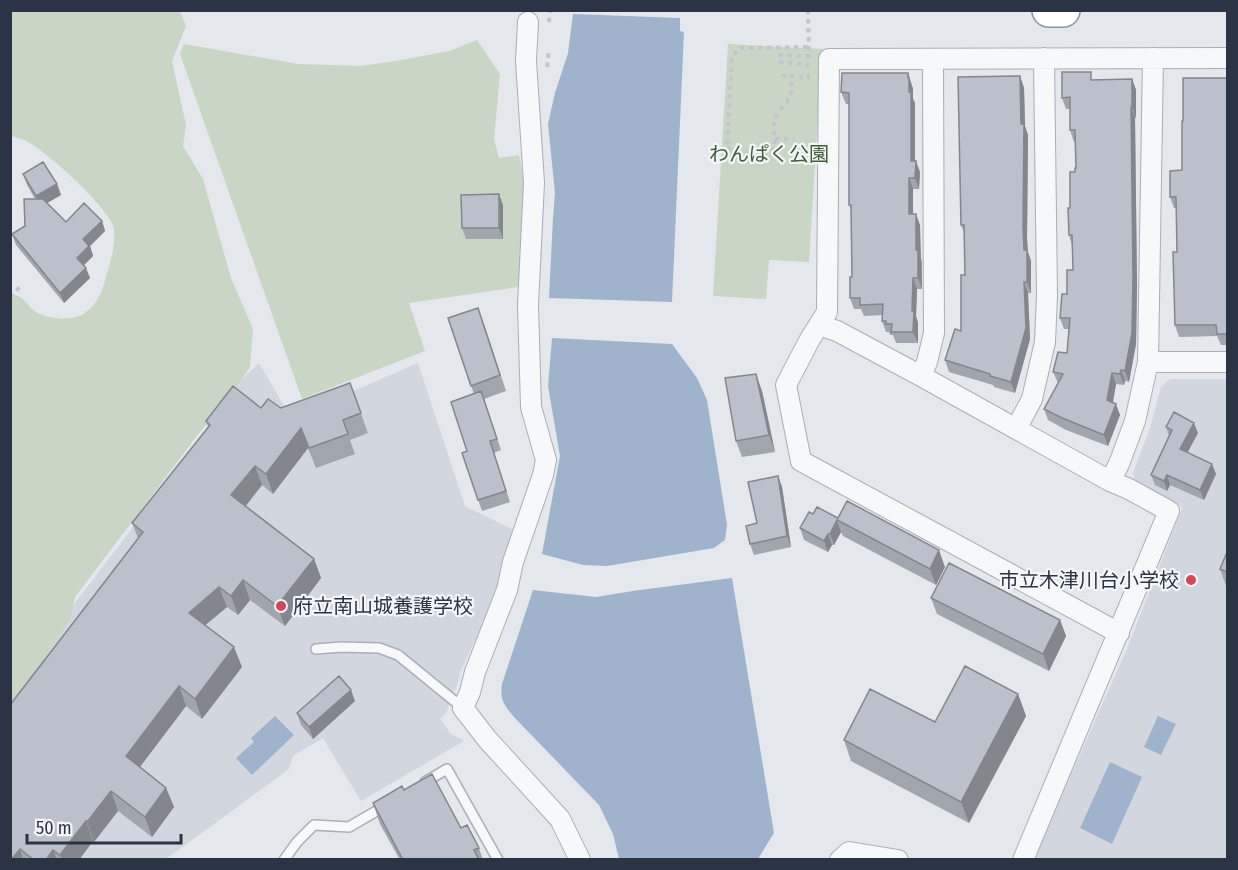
<svg xmlns="http://www.w3.org/2000/svg" width="1238" height="870" viewBox="0 0 1238 870" font-family="'Fira Sans Condensed','Noto Sans JP',sans-serif">
<style>
.built{fill:#d2d6de}
.green{fill:#c9d6c5}
.water{fill:#9fb4cc}
.lines{fill:none;stroke-linecap:round;stroke-linejoin:round}
.service-casing{stroke:#a9aeb7;stroke-width:12}
.minor-casing{stroke:#a9aeb7;stroke-width:22}
.motorway-casing{stroke:#8b94a3;stroke-width:36}
.path{stroke:#c2c5cb;stroke-width:4;stroke-dasharray:4.5 4.5;stroke-linecap:butt}
.service{stroke:#f7f8fa;stroke-width:9}
.minor{stroke:#f7f8fa;stroke-width:20}
.motorway{stroke:#fff;stroke-width:33}
.wall{fill:#a1a5ae}
.shaded-wall{fill:#83868d}
.building{fill:#bbc0ca;stroke:#83868d;stroke-width:1.5}
.poi-dot{fill:#d1495b;stroke:#f4f6f9;stroke-width:2}
.labels{text-anchor:middle;stroke-width:4.5;stroke-linejoin:round;paint-order:stroke}
.park-label{font-size:20px;fill:#3f6138;stroke:#f4f6f9}
.poi-label{font-size:20px;fill:#2b3445;stroke:#f4f6f9;text-anchor:end}
</style>
<rect width="100%" height="100%" fill="#e4e7ec"/>
<path class="built" d="M259 363 291 418 418 363 465 506 514 530 499 585 481 628 460 672 459 680 446 713 440 719 451 734 464 741 361 801 323 738 293 756 288 770 166 859H11L10 688 214 421 234 387Z
M1170 379H1227V859L1033 860 1126 651 1182 509 1181 506 1136 482 1133 473 1150 428 1161 387Z"/>
<path class="green" d="M11 11H180L186 26 172 61 186 125 183 146 203 179 231 278 253 329 250 367 236 388 197 436 75 597 70 620 11 709V294C22 296 25 301 32 309 40 317 60 320 71 318 89 316 100 299 104 284 109 266 116 248 114 229 111 209 47 152 28 142 23 139 17 138 11 136Z
M477 40 500 74 494 139 499 158 519 155 523 177 525 226 518 287 409 303 425 351 302 399 180 54 184 44 298 64 361 66 396 61 449 51Z
M728 44 822 49 809 262 769 260 766 299 713 296Z"/>
<path class="water" d="M573 14 680 18V31L684 32 672 302 549 298 553 218 555 193 548 124 555 93 568 53Z
M552 338 672 344 697 378 707 400 727 525 725 540 714 548 607 566 583 565 542 554 560 456 548 386Z
M732 578 774 833 758 859H619L613 834 599 805 513 716C503 703 500 700 502 684L533 590 596 597 633 591Z
M275 716 294 735 252 775 236 758 254 742 251 738Z
M1158 716 1176 724 1161 755 1144 747Z
M1110 762 1142 777 1112 844 1080 828Z"/>
<g class="lines">
<defs>
<path id="service" d="M316 649 341 647 379 648 398 655 463 708
M425 782 447 769 498 860
M284 860 297 842 314 825 349 827 385 806"/>
<path id="minor" d="M528 22 526 61 534 183 528 305 531 407 546 460 543 475 513 562 507 590 475 672 470 692 463 708 487 739 560 819 580 860
M819 325 837 331 921 376 1110 481 1129 489 1169 511 1023 860
M1148 362H1228
M921 376 927 362 934 333 933 60
M1016 429 1032 399 1045 342 1047 295 1044 58
M1110 481 1119 464 1135 421 1148 362 1153 58
M1119 633 801 461 786 385 810 339 827 312 829 59 1228 58
M840 860 849 852 898 860"/>
<path id="motorway" d="M1049 10H1063"/>
</defs>
<use href="#service" class="service-casing"/>
<use href="#minor" class="minor-casing"/>
<use href="#motorway" class="motorway-casing"/>
<path class="path" d="M808 10 809 56 780 55V62L809 65
M549 22 550 10
M547 67 549 50
M808 74V78L791 76 792 90 787 102 778 112 774 122 775 148C762 160 742 153 727 148L732 57 740 48 809 47
M782 75 791 76
M775 139H794
M10 297 20 287"/>
<use href="#service" class="service"/>
<use href="#minor" class="minor"/>
<use href="#motorway" class="motorway"/>
</g>
<path class="wall" d="M908 73 913 89V99L915 103V161L920 172 919 189H913V214L920 225V257L922 261V289H917L916 316 918 323V343H896L893 335H890L889 332H886L882 321V315L864 316 861 309H854L850 298 852 277 851 209 849 205V104H846L841 92Z
M1020 76 1024 88 1025 126 1028 135 1027 239 1028 252 1031 261V293H1028L1030 339 1015 393 994 387 993 385 949 372 945 360 961 331 965 275 964 232 961 225Z
M1227 78V345H1221L1217 336 1179 337 1175 325 1177 252 1176 208H1174L1170 197 1182 170 1183 121Z
M1132 79 1136 90V118H1135L1137 286 1136 344 1129 382 1125 381 1124 385 1116 384 1113 403 1120 415 1108 446 1066 430 1048 420 1044 409 1058 383 1053 372 1067 353 1069 329H1064L1060 318 1073 270 1072 245 1069 235 1070 208 1076 168V141L1074 142 1070 130V109H1066L1062 98 1094 80Z
M23 174 57 184 61 195 47 203 66 222 102 221 105 231 90 246 93 256 84 265 90 278 64 303 16 245 12 234 25 226 35 199 27 185Z
M503 205V239H466L462 228Z
M448 318 484 324 506 391 484 399 501 450 494 453 510 502 482 511 462 453 467 451 474 394Z
M350 383 368 433 350 440 355 454 316 468 308 448 273 494 262 485 246 506 314 559 321 578 285 626 250 600 238 615 227 607 205 625 242 667 202 719 186 706 140 767 166 788 174 807 152 837 118 811 94 842 93 841 79 860H10L138 538 132 523 208 427 206 421 261 408H281Z
M762 391 775 452 742 457 736 441Z
M1166 427 1198 433 1187 453 1216 474 1204 500 1170 485 1167 491 1155 485 1151 475 1169 436Z
M778 476 782 487 791 547 754 555 750 544Z
M813 514 838 518 945 567 936 585 843 536 841 532 834 545H832L828 552 804 540 800 528Z
M1227 552V586H1226L1220 569Z
M931 598 1060 620 1066 636 1049 671 937 614Z
M1018 694 1026 716 969 823 851 761 844 740 935 722Z
M355 701 313 739 301 725 297 713Z
M404 790 461 828 479 848 483 860H400L380 824 373 803Z"/>
<path class="shaded-wall" d="M908 73 913 89V99L915 103V172L911 161Z
M1020 76 1024 88 1025 126 1028 135 1027 239 1028 252 1031 261V293L1027 282 1024 250 1021 124Z
M1132 79 1136 90V118L1132 107Z
M1131 107 1135 118 1137 286 1136 344 1129 382 1125 371Z
M916 161 920 172 919 189 915 178Z
M909 178 913 189V225L909 214Z
M57 184 61 195 40 207 36 196Z
M499 194 503 205V239L499 228Z
M916 214 920 225 922 289 918 278 916 250Z
M102 221 105 231 90 246 93 256 81 268 77 258 83 239Z
M86 268 90 278 64 303 60 293Z
M913 278 917 289 916 316 918 323V343L913 332 912 311Z
M1024 282 1028 293 1030 339 1015 393 1011 382Z
M1121 370 1125 381 1124 385 1120 374Z
M1112 373 1116 384 1111 411 1107 400Z
M756 374 762 391 775 452 769 435Z
M1116 404 1120 415 1108 446 1104 435Z
M1194 423 1198 433 1184 459 1180 449Z
M301 428 308 448 273 494 266 474Z
M1212 464 1216 474 1204 500 1200 490Z
M255 466 262 485 238 515 231 495Z
M1167 475 1170 485 1167 491 1164 481Z
M778 476 782 487 791 547 787 536Z
M837 521 841 532 834 545 830 534Z
M828 534 832 545 828 552 824 541Z
M939 550 945 567 936 585 930 569Z
M314 559 321 578 285 626 277 606Z
M243 580 250 600 238 615 231 596Z
M219 587 227 607 196 633 189 613Z
M1060 620 1066 636 1049 671 1043 654Z
M234 647 242 667 202 719 195 699Z
M179 686 186 706 133 776 126 756Z
M351 690 355 701 313 739 309 727Z
M1018 694 1026 716 969 823 961 802Z
M166 788 174 807 152 837 145 817Z
M111 791 118 811 94 842 87 822Z
M86 821 93 841 79 860H62L60 855Z
M20 849 23 860H11Z
M53 850 57 860H46Z"/>
<path class="building" d="M1062 72H1091V80L1132 79V107H1131L1133 275 1132 333 1125 371 1121 370 1120 374 1112 373 1107 400 1116 404 1104 435 1062 418 1044 409 1063 374 1053 372 1058 352 1067 353 1070 318H1060L1062 294H1067V270H1073L1072 235H1069L1068 208H1070V172H1075V168H1076L1075 130H1070V97L1062 98Z
M842 73H908V78H909V92H911V161H916L915 178H909V214H916V250H918V278H913L912 311H914L913 332H891L892 324H886V321H882L883 304 860 305V298H850V277H852L851 205H849V93L841 92Z
M1020 76 1021 124H1024L1023 228 1024 250H1027V282H1024L1026 328 1011 382 990 376V374L945 360 955 329 961 331V275H965L964 225H961L958 77Z
M1183 78H1227V334H1217L1216 325H1175L1173 252H1177L1176 197H1170V171L1182 170V121H1183Z
M43 162 57 184 36 196 23 174Z
M499 194V228H462L461 195Z
M24 199H43L66 222 84 203 102 221 83 239 89 246 77 258 86 268 60 293 12 234 25 226Z
M478 308 500 375 471 386 448 318Z
M756 374 769 435 736 441 725 378Z
M350 383 361 413 343 420 348 434 309 448 301 428 266 474 255 466 231 495 314 559 277 606 243 580 231 596 219 587 189 613 234 647 195 699 179 686 126 756 166 788 145 817 111 791 87 822 86 821 60 855 53 850 46 860H34L20 849 11 860H10V705L143 532 132 523 210 425 206 421 233 386 261 408 268 399 281 408Z
M481 391 497 439 490 441 506 491 478 500 462 453 467 451 451 402Z
M1174 412 1194 423 1180 449 1212 464 1200 490 1167 475 1164 481 1151 475 1172 430 1166 427Z
M778 476 787 536 750 544 746 526 757 523 748 482Z
M847 501 939 550 930 569 837 520Z
M817 507 838 518 830 534H828L824 541 800 528 809 512 813 514Z
M1227 552V572L1220 569Z
M949 563 1060 620 1043 654 931 598Z
M965 666 1018 694 961 802 844 740 870 689 935 722Z
M339 676 351 690 309 727 297 713Z
M432 774 461 828 467 825 479 848 474 850 479 860H403L373 803 402 786 404 790Z"/>
<g class="poi-dot">
<circle cx="1191" cy="580" r="6"/>
<circle cx="281" cy="606" r="6"/>
</g>
<g class="labels">
<g class="park-label">
<text x="769" y="161">わんぱく公園</text>
</g>
<g class="poi-label">
<text x="1179" y="587">市立木津川台小学校</text>
<text x="293" y="613" text-anchor="start">府立南山城養護学校</text>
</g>
</g>
<rect width="1238" height="870" fill="none" stroke="#2b3445" stroke-width="24"/>
<path d="M27 834v9h154v-9" fill="none" stroke="#2b3445" stroke-width="3"/>
<text x="36" y="834" font-size="18" fill="#2b3445" stroke="#f4f6f9" stroke-width="4.5" paint-order="stroke">50 m</text>
</svg>
